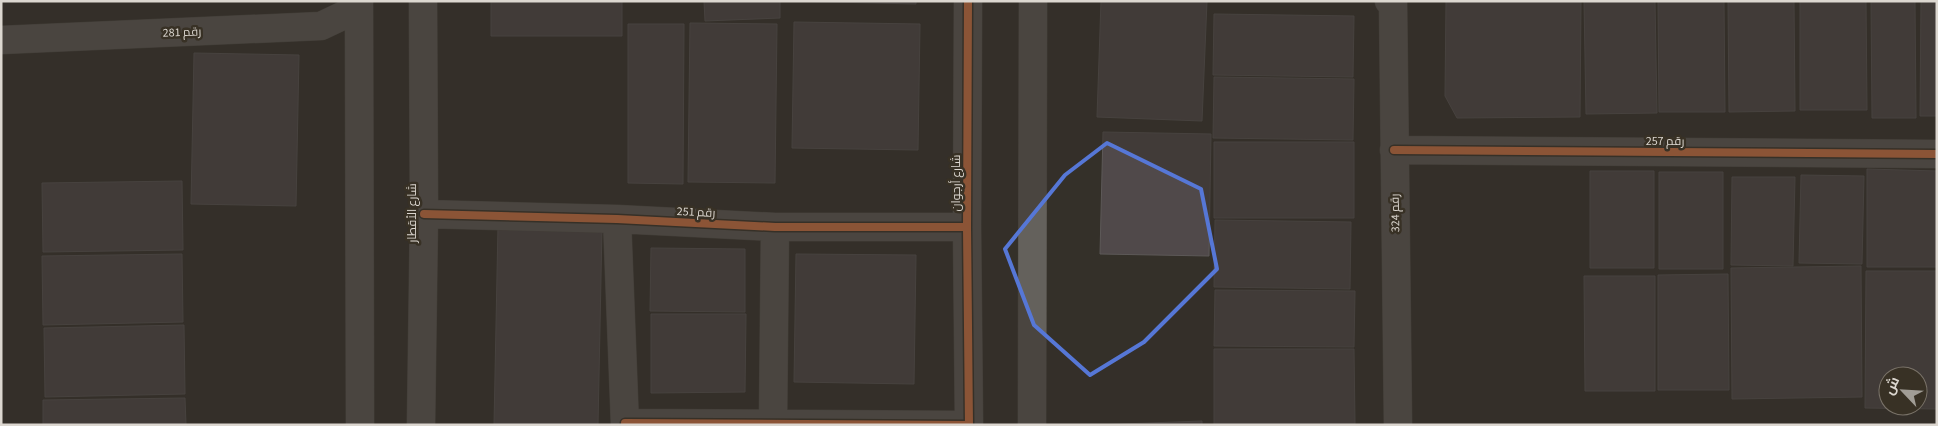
<svg xmlns="http://www.w3.org/2000/svg" width="1938" height="426" viewBox="0 0 1938 426" font-family="'Source Sans 3',Cairo,sans-serif">
<style>
.building{fill:#50494a;stroke:#5d5958;fill-rule:evenodd}
.lines{fill:none;stroke-linecap:round;stroke-linejoin:round}
.minor-casing{stroke:#524e48;stroke-width:29}
.minor{stroke:#64615c;stroke-width:28}
.cycleway-casing{stroke:#383125;stroke-width:11}
.cycleway{stroke:#f48246;stroke-width:8}
.marked{fill:none;stroke:#5677d6;stroke-width:4;stroke-linejoin:round}
.labels{text-anchor:middle;stroke-width:5;stroke-linejoin:round;paint-order:stroke}
.street-label{font-size:12px;fill:#dcd7d0;stroke:#383125}
</style>
<rect width="100%" height="100%" fill="#343029"/>
<path class="building" d="M491 1H622V36H491Z
M704 1H780V18L705 21Z
M790 1H916V4Z
M1101 1H1207L1202 121 1097 117Z
M1446 1H1581L1580 117 1457 118 1445 96Z
M1584 1H1655L1657 113 1586 114Z
M1658 1H1724L1725 112H1659Z
M1728 1H1794L1795 111 1729 112Z
M1800 1H1866L1867 110H1800Z
M1871 1H1915L1916 118H1872Z
M1921 1H1937V116H1920Z
M1214 14 1354 16 1353 77 1213 75Z
M794 22 920 24 918 150 792 148Z
M690 23 777 24 775 183 688 182Z
M628 24H684L683 184 628 183Z
M194 53 299 55 296 206 191 204Z
M1214 77 1354 79 1353 140 1213 138Z
M1103 132 1211 134 1209 256 1100 254Z
M1214 142H1354V218H1214Z
M1867 169 1937 171V267H1867Z
M1590 171H1654V268H1590Z
M1659 172H1723V269H1659Z
M1801 175 1864 176 1862 264 1799 263Z
M1732 177H1795L1793 266 1731 265Z
M182 181 183 250 43 252 42 183Z
M1215 220 1351 222 1350 289 1214 287Z
M498 226 602 228 598 425H494Z
M651 248 745 249V312L650 311Z
M182 254 183 322 43 325 42 256Z
M796 254 916 255 914 384 794 382Z
M1861 266 1862 397 1732 399 1731 268Z
M1866 271H1937V409L1865 408ZM1888 376H1918V406H1888Z
M1728 274 1729 390H1658V275Z
M1584 276H1655V391H1585Z
M1215 290 1355 291 1354 347 1214 346Z
M651 314H746L745 392 651 393Z
M184 325 185 394 45 397 44 328Z
M1214 349H1354L1355 424 1214 425Z
M185 398 186 425H43V400Z
M1202 421V425H1095Z"/>
<g class="lines">
<defs>
<path id="minor" d="M359 1 360 425
M1389 1H1393L1398 425
M1 40 321 26 359 8
M1394 150 1937 154
M424 214 617 219 775 227H967
M617 219 625 425
M625 423 969 425 967 227 968 1
M773 424 775 227
M421 425 424 214 423 1
M1032 425 1033 1"/>
</defs>
<use href="#minor" class="minor-casing"/>
<use href="#minor" class="minor"/>
<defs>
<path id="cycleway" d="M1394 150 1937 154
M424 214 617 219 775 227H967
M625 423 969 425 967 227 968 1"/>
</defs>
<use href="#cycleway" class="cycleway-casing"/>
<use href="#cycleway" class="cycleway"/>
</g>
<path d="M0 0H1938V426H0ZM1107 143 1201 189 1217 269 1144 342 1090 375 1034 325 1005 249 1065 175Z" fill="#343029" fill-opacity=".55" fill-rule="evenodd"/>
<path class="marked" d="M1107 143 1201 189 1217 269 1144 342 1090 375 1034 325 1005 249 1065 175Z"/>
<g class="labels">
<g class="street-label">
<text transform="translate(182 32) rotate(-2)" y="4">رقم 281</text>
<text x="1665" y="145">رقم 257</text>
<text transform="translate(956 183) rotate(-90)" y="4">شارع أرجوان</text>
<text transform="translate(696 212) rotate(3)" y="4">رقم 251</text>
<text transform="translate(412 213) rotate(-90)" y="4">شارع الأقطار</text>
<text transform="translate(1395 213) rotate(-91)" y="4">رقم 324</text>
</g>
</g>
<rect width="1938" height="426" fill="none" stroke="#dcd7d0" stroke-width="5"/>
<g transform="translate(1903 391) rotate(295)"><circle r="24" fill="#383125" stroke="#7a7369"/>
<path d="M0-4L9 19L0 12L-9 19Z" fill="#a19d96"/>
<text y="-8" font-size="14" font-weight="bold" text-anchor="middle" fill="#dcd7d0">ش</text>
</g>
</svg>
